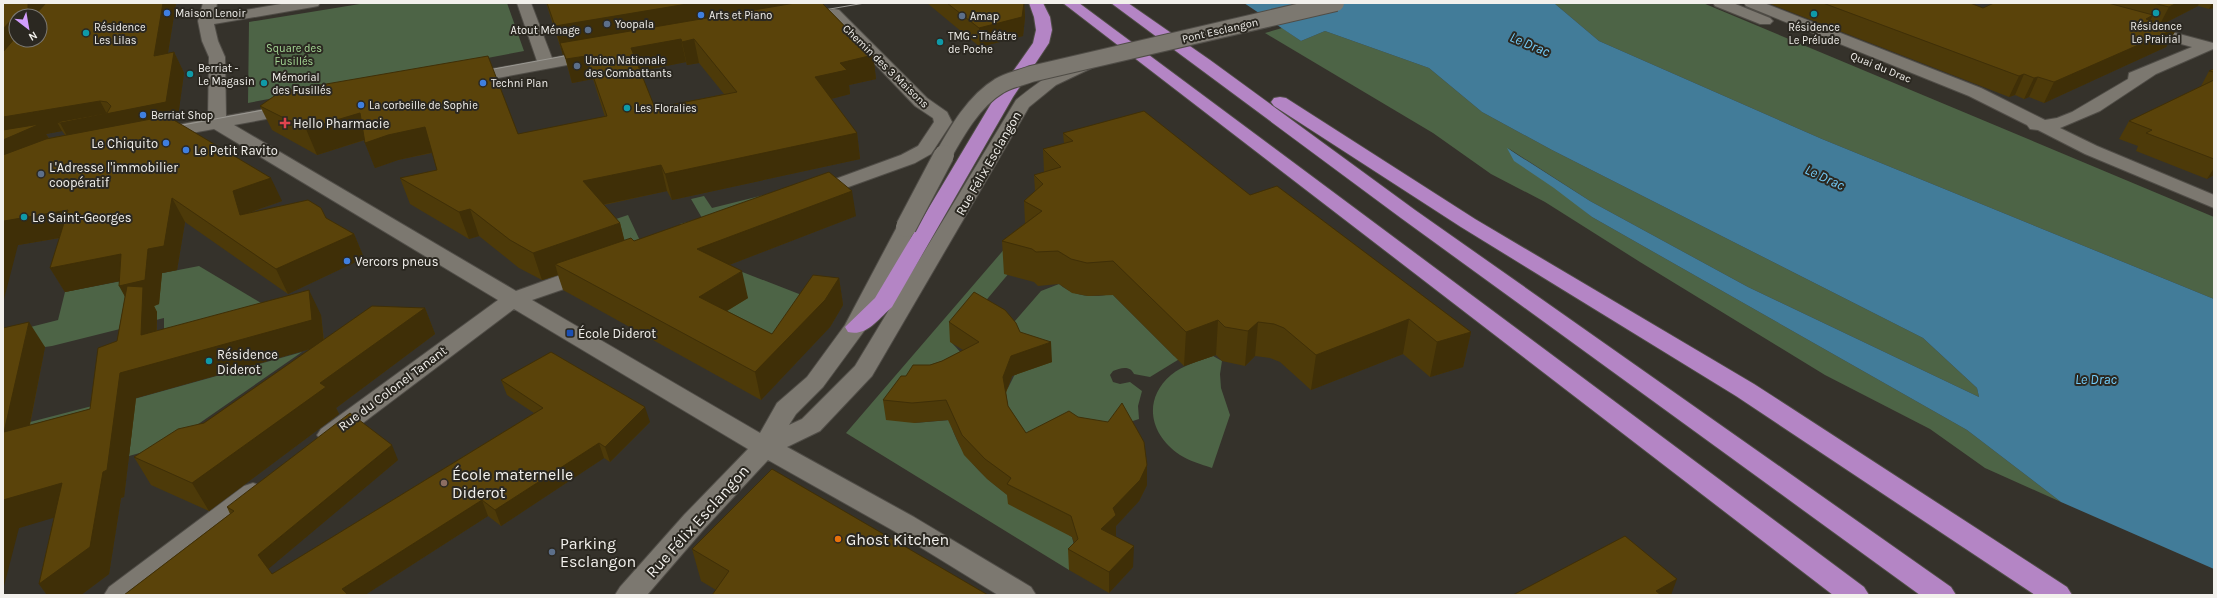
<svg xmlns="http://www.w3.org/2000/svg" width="2217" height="598" viewBox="0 0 2217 598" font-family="Karla,sans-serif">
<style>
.green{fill:#4d6446}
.water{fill:#427c99}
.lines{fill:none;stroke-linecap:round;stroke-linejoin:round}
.minor-casing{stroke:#504d47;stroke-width:2}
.highway-casing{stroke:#504d47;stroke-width:2}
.minor{fill:#7c7870;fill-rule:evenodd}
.highway{fill:#b485c5;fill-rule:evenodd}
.tram{stroke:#9b9993;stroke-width:1}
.minor-bridge-far1-casing{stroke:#504d47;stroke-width:18;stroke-linecap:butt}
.minor-bridge-casing{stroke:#504d47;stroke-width:22;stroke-linecap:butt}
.minor-bridge-far1{stroke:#7c7870;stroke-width:16}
.minor-bridge{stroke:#7c7870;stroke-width:20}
.wall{fill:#4d3a09;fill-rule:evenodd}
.shaded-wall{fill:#3f2f07}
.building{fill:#5a430a;stroke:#3f2f07;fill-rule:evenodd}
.shop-dot{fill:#3f7fe0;stroke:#2b2821;stroke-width:1.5}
.culture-dot{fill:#0f9aa8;stroke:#2b2821;stroke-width:1.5}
.service-dot{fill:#5c6f8a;stroke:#2b2821;stroke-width:1.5}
.health-dot{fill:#e0444e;stroke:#2b2821;stroke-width:1.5}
.transit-dot{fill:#1a4fb4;stroke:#2b2821;stroke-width:1.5}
.education-dot{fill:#8d6e63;stroke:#2b2821;stroke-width:1.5}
.food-dot{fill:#e8710a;stroke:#2b2821;stroke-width:1.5}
.labels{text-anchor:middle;stroke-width:4;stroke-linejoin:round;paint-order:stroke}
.far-poi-label{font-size:11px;fill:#f2f0ec;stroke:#2b2821;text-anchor:start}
.far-street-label{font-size:11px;fill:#f2f0ec;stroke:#2b2821}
.far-park-label{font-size:11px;fill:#a5d895;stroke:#2b2821}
.poi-label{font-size:13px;fill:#f2f0ec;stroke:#2b2821;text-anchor:start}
.street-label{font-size:13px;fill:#f2f0ec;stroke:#2b2821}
.water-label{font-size:14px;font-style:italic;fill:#73ccf9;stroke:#2b2821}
.near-poi-label{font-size:16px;fill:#f2f0ec;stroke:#2b2821;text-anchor:start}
.near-street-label{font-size:16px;fill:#f2f0ec;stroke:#2b2821}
</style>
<rect width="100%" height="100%" fill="#35322b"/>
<path class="green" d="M366 3H507L524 51 248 103 249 22Z
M1554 3H1703L2214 217V299L1822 139 1599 41Z
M1282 28 1301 41 1325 31 1429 68 1482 112 1552 150 1923 338 1977 388 1979 397 1748 287 1590 201 1508 148 1592 217 1967 430 2061 502 1985 468 1930 429 1825 375 1640 262 1545 202 1491 174 1433 133 1265 33Z
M776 192 682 229 680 224 702 218 691 199 704 196 712 208Z
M628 215 642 245 627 250 604 223Z
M1019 232 1015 266 951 342 964 356 914 423 950 420C962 476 1028 507 1072 537L1074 545 1069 570 846 433Z
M199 266 261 303 164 332V318L52 346 45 347 3 334 58 320 65 292Z
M727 266 817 301 772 341 654 283Z
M1059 284C1074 297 1093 298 1112 294L1174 356 1181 358 1150 377 1134 374C1130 365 1120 368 1113 371L1110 375 1113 382 1120 384 1130 382 1142 391 1138 406 1139 419 1030 454 1000 396 1008 388 1016 372 1007 330 1041 291Z
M302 352 168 445 129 456 132 429H3L127 397V401Z
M1213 356 1222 361 1220 374 1221 388 1230 415 1212 468C1201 464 1189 461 1180 455 1150 435 1142 400 1171 375 1183 365 1199 361 1213 356Z"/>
<path class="water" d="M1244 3H1554L1599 41 1822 139 2214 299V569L2061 502 1967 430 1592 217 1554 188 1514 161 1507 148 1590 201 1748 287 1979 397 1977 388 1923 338 1552 150 1482 112 1429 68 1325 31 1301 41Z"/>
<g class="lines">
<defs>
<path id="minor" d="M203 3H217L215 15 287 3H320L318 6 313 7 214 24 218 41 225 57 226 116 293 104 299 105 302 109 299 113 293 114 234 125 516 291 580 268 588 267 596 268 599 273 596 278 532 300 760 433 777 403 807 377 845 325 899 223 906 221 913 223 916 227 867 327 823 387 796 414 789 425 802 419 855 366 1016 100C1032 87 1074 54 1096 60L1098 63 1096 66 1056 85 1029 107 872 376 820 431 787 447 914 517 1031 587 1036 595H998L894 531 768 460 704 529 647 595H615L620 587 684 515 748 449 514 309 339 441 330 444 321 441 317 435 321 429 498 300 214 129 158 139 152 138 149 134 152 130 208 119 209 57 202 41 198 21Z
M517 3H531L552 58 594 50 600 52 602 55 600 58 594 60 465 84 459 83 457 79 459 75 537 61Z
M1713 3H1733L1770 18 1773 21 1770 24H1760L1715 6Z
M1744 3H1764L1981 88 2045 120 2057 118 2072 112 2128 79 2129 73 2192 47 2137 32 2134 29 2137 26 2142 24 2213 43V49L2156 74 2100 111 2060 128 2097 146 2214 195V208L2085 154 2038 130 2030 129 2027 125 1969 96 1746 6Z
M834 9 839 10 927 98 947 112 952 122 931 154 915 163 815 199 808 197 805 193 808 189 901 155 918 146 934 122 933 118 915 106 831 18 803 24 798 22 795 19 798 16Z
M253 483 262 486 266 493 262 500 140 595H104L109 587 244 486Z"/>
<path id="highway" d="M1029 3H1043L1050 17 1052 30 1049 43 1013 97 892 307C879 318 867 337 848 332L845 327 875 298 995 97 1033 43 1036 30 1034 17Z
M1063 3H1079L1864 587 1869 595H1833Z
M1111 3H1128L1210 60 1415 210 1951 587 1956 595H1920L1401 218Z
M1280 97 1286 98 1475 219 1754 384 2067 587 2072 595H2035L1736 396 1461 227 1274 106 1271 102 1274 98Z"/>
</defs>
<use href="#minor" class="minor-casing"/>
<use href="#highway" class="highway-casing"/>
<use href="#minor" class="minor"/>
<use href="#highway" class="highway"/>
<path class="tram" d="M818 11 865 3
M483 71 575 54
M172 127 274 108"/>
<defs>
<path id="minor-bridge-far1" d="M943 156C957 131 974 101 999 86 1008 80 1021 78 1031 74L1336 3"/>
<path id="minor-bridge" d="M906 227 944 155"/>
</defs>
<use href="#minor-bridge-far1" class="minor-bridge-far1-casing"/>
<use href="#minor-bridge" class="minor-bridge-casing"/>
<use href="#minor-bridge-far1" class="minor-bridge-far1"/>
<use href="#minor-bridge" class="minor-bridge"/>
</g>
<path class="wall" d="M3 3H176L168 53 174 52 184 73 177 122 282 201 249 213 326 218 354 234 364 258 288 294 185 222 177 270 162 273 159 304 154 306 157 312V331L321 315 324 340 425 308 435 334 336 408 339 414 209 511 151 485 134 457 204 423 310 349 136 398 124 497 121 498 109 574 81 595H47L39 584 54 517 19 528 3 328 45 347 30 425 90 409 117 341 125 297 119 281 65 292 50 268 60 238 18 245ZM16 16H40L16 40ZM62 131 65 135 49 138 46 134Z
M546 3H822L873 55 876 79 849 85 850 94 831 99 857 133 860 159 672 200 667 191 604 205 620 223 624 240 634 241 856 216 729 265 748 298 727 311 772 334 839 278 843 305 830 327 761 400 563 290 558 275 542 280 519 268 479 236 469 239 410 204 400 178 437 170 432 153 398 160 375 168 365 143V140L317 155 272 130 260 106 518 134 605 117 593 79 572 83 564 54 563 55ZM686 62 687 65 699 63 724 94 655 108 640 71Z
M927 3H1024L1025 17 1023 36 980 47Z
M1768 3H1970L1983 8 1994 3H2214V8L2209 9 2198 6 2163 24 2177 28 2166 47 2044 103 2029 97 2024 99 2015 95 2009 97Z
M2214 69V175L2207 179 2136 151 2138 146 2119 139 2129 121 2201 86 2209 71Z
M1063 133 1250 195 1471 332 1463 367 1430 377 1403 354 1311 390 1280 362 1270 358 1255 356 1245 366 1222 361 1216 355 1184 366 1113 295 1088 296 1072 293 1059 284 1038 286 1034 282 1004 274 1002 241 1025 223 1024 201 1035 191 1034 175 1044 172 1043 149 1064 144Z
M949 322 1020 332 1052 362 1012 376 1006 393 1008 406 1026 433 1147 485 1139 501 1116 526 1115 536 1133 567 1109 593 1069 570 1068 549 1074 543 1072 537 1008 504 1007 495 987 479 964 455 948 420 914 423 886 420 883 400 906 376 930 365 942 361 963 350 950 342Z
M501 380 650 422 610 462 604 458 501 526 488 516 365 595H124L230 514 227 507 398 460 268 569 272 574 534 413 507 395Z
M692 549 988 595 716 590 701 581Z"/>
<path class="shaded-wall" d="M28 3H56L40 16H28Z
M163 3H176L164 77 154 56Z
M693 3H810L560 43 564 54 563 55 555 26Z
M1024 3 1025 17 1023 36 980 47 979 28Z
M2177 3H2199L2198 6 2159 26 2169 7Z
M2212 3H2214V8L2209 9Z
M2153 15 2143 35 2146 19Z
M13 18 16 24V40L3 62V29Z
M2177 28 2166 47 2044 103 2054 82Z
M681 39 686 62 636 72 631 48Z
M694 39 699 63 687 65 682 42Z
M174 52 184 73 177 124 72 145 60 123 57 122 62 131 46 134 53 146 3 168V117L100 101 107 114Z
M873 55 876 79 849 85 850 94 819 102 815 77 840 63Z
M586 56 593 79 572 83 566 59Z
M2024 74 2015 95 2009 97 2019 76Z
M2038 77 2029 97 2024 99 2034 78Z
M360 113 370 138 317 155 306 129Z
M425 127 434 152 398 160 375 168 365 143 388 135Z
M857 133 860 159 672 200 665 174Z
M661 165 667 191 591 207 583 181Z
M2214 168V175L2207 179Z
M271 178 282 201 245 214 240 215 233 191Z
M852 191 856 216 703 275 697 249Z
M172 198 185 222 177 270 162 273 159 304 154 306 157 312 156 360 141 335 133 311 119 286 148 249Z
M470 209 479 236 469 239 459 212Z
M68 210 82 234 18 245 3 303V223L4 221Z
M620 223 627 250 555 264 558 275 542 280 533 253Z
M354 234 364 258 288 294 276 269Z
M121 254 135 278 65 292 50 268Z
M742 271 748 298 705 324 699 297Z
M839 278 843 305 830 327 761 400 755 372Z
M309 290 321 315 324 345 136 398 124 497 121 498 109 574 81 595H47L39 584 120 373Z
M425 308 435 334 336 408 339 414 209 511 192 483 320 383Z
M1409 319 1403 354 1311 390 1316 355Z
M1218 320 1216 355 1184 366 1186 332Z
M29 322 45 347 23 458 4 432Z
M1258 322 1255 356 1245 366 1248 331Z
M1471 332 1463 367 1430 377 1437 342Z
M1051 342 1052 362 1012 376 1004 397 1003 377 1011 356Z
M645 407 650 422 610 462 605 447Z
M599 443 604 458 501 526 495 510Z
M392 445 398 460 267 570 258 555Z
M1147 465V485L1139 501 1116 526V536L1101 550V529L1113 508Z
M62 483 80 510 19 528 3 590V500Z
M482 500 488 516 365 595H345L342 589Z
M1134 546 1133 567 1109 593V572Z
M1677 579 1671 595H1655L1656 591Z"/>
<path class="building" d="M3 3H28V16H16V19L13 18 3 29Z
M46 3H163L154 56 174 52 166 102 60 123 57 122 107 113 111 106 107 102 100 101 3 117V52L16 37V40H40V16H32L35 15Z
M547 3H693L555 26Z
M795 3H822L873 55 840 63 847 70 815 77 857 133 665 174 661 165 583 181 620 223 533 253 510 240 470 209 459 212 400 178 437 170 425 127 388 135 365 143 360 113 306 129 260 106 280 92 488 56 518 134 607 116 586 56 566 59 560 43ZM681 39 682 42 694 39 737 92 655 108 631 48Z
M947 3H1024L1022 17 979 28Z
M1823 3H1970L1983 8 1994 3H2108L2153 15 2146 19 2177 28 2054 82 2038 77 2034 78 2024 74 2019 76Z
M2153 3H2177L2169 7Z
M2214 69V72L2209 71Z
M2214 80V159L2146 133 2152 130 2129 121Z
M1144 111 1250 195 1277 186 1471 332 1437 342 1409 319 1316 355 1284 328 1274 324 1258 322 1248 331 1225 327 1218 320 1186 332 1113 261 1087 263 1071 259 1058 251 1036 252 1032 249 1002 241 1042 211 1024 201 1043 184 1034 175 1061 167 1043 149 1073 141 1063 133Z
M167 116 271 178 233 191 240 215 308 200 321 208 326 218 354 234 276 269 172 198 164 246 148 249 145 280 119 286 121 254 50 268 68 210 4 221 3 223V155L46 139Z
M40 124 3 140V130Z
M829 172 852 191 697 249 742 271 699 297 772 334 813 275 839 278 825 300 755 372 555 264 631 238 634 241Z
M127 286 143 287 141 335 309 290 312 320 120 373 107 470 103 472 90 547 39 584 62 483 3 500V328L29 322 4 432 90 409 98 348 117 341Z
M974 292 1005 310 1016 323 1020 332 1051 342 1011 356 1003 377 1008 406 1026 433 1069 411 1078 417 1108 422 1122 403 1144 442 1147 465 1140 480 1113 508 1116 515 1101 529 1134 546 1109 572 1068 549 1078 539 1071 516 1007 484 1011 478 985 459 962 435 946 400 912 403 883 400 901 376H906L913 365H930L942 361 979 342 949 322Z
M372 306 425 308 320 383 326 387 192 483 134 457 178 429 204 423Z
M551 352 645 407 605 447 599 443 495 510 482 500 342 589 348 595H124L234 511 227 507 350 413 392 445 258 555 272 574 543 408 501 380Z
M772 469 988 595H712L729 571 692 549Z
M1625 536 1677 579 1656 591 1661 595H1513Z"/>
<g class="shop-dot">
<circle cx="167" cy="13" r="4"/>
<circle cx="701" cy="15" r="4"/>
<circle cx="483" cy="83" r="4"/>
<circle cx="361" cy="105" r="4"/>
<circle cx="143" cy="115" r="4"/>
<circle cx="166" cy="143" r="4"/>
<circle cx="186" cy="150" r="4"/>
<circle cx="347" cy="261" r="4"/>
</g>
<g class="culture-dot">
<circle cx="2156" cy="13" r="4"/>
<circle cx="1814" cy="14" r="4"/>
<circle cx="86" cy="33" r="4"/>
<circle cx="940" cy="42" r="4"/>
<circle cx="190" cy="74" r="4"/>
<circle cx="264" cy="83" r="4"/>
<circle cx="627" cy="108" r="4"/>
<circle cx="24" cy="217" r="4"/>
<circle cx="209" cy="361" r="4"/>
</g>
<g class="service-dot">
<circle cx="962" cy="16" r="4"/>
<circle cx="607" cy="24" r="4"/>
<circle cx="588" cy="30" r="4"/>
<circle cx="577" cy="66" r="4"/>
<circle cx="41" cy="174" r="4"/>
<circle cx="552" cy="552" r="4"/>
</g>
<path class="health-dot" d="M283 117h4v4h4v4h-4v4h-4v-4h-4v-4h4z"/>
<rect class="transit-dot" x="566" y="329" width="8" height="8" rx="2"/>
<circle class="education-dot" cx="444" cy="483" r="4"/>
<circle class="food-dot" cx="838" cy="539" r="4"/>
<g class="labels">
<g class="far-poi-label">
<text x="175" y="17">Maison Lenoir</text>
<text x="709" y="19">Arts et Piano</text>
<text x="970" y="20">Amap</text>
<text x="615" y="28">Yoopala</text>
<text x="2156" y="30" text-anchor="middle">Résidence<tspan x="2156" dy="13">Le Prairial</tspan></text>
<text x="94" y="31">Résidence<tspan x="94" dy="13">Les Lilas</tspan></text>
<text x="1814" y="31" text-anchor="middle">Résidence<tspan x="1814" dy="13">Le Prélude</tspan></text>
<text x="580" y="34" text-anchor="end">Atout Ménage</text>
<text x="948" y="40">TMG - Théâtre<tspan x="948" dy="13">de Poche</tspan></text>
<text x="585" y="64">Union Nationale<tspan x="585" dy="13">des Combattants</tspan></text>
<text x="198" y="72">Berriat -<tspan x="198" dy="13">Le Magasin</tspan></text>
<text x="272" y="81">Mémorial<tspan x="272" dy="13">des Fusillés</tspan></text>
<text x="491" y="87">Techni Plan</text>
<text x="369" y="109">La corbeille de Sophie</text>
<text x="635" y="112">Les Floralies</text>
<text x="151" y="119">Berriat Shop</text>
</g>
<g class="far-street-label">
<text transform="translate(1220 30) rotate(-13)" y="4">Pont Esclangon</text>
<text transform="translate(886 66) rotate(44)" y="4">Chemin des 3 Maisons</text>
<text transform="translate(1881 67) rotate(22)" y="4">Quai du Drac</text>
</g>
<g class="far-park-label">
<text x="294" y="52">Square des<tspan x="294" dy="13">Fusillés</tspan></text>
</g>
<g class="poi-label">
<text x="293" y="128">Hello Pharmacie</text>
<text x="158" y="148" text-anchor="end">Le Chiquito</text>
<text x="194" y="155">Le Petit Ravito</text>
<text x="49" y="172">L'Adresse l'immobilier<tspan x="49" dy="15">coopératif</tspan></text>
<text x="32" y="222">Le Saint-Georges</text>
<text x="355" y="266">Vercors pneus</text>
<text x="578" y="338">École Diderot</text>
<text x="217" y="359">Résidence<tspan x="217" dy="15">Diderot</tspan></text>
</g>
<g class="street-label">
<text transform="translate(988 163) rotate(-60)" y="5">Rue Félix Esclangon</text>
<text transform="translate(392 388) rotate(-37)" y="5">Rue du Colonel Tanant</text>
</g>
<g class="water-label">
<text transform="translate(1530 44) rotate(23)" y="5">Le Drac</text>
<text transform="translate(1825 177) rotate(25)" y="5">Le Drac</text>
<text x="2096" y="384">Le Drac</text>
</g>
<g class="near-poi-label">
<text x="452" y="480">École maternelle<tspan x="452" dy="18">Diderot</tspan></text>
<text x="846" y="545">Ghost Kitchen</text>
<text x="560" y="549">Parking<tspan x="560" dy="18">Esclangon</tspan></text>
</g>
<g class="near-street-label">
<text transform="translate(697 521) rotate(-48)" y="6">Rue Félix Esclangon</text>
</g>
</g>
<rect width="2217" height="598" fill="none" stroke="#f2f0ec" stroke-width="8"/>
<g transform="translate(28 28) rotate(149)"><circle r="19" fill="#2b2821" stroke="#7b7872"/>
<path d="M0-3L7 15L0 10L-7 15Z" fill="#d29dfd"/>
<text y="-6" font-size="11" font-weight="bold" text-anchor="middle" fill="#f2f0ec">N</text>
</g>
</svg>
